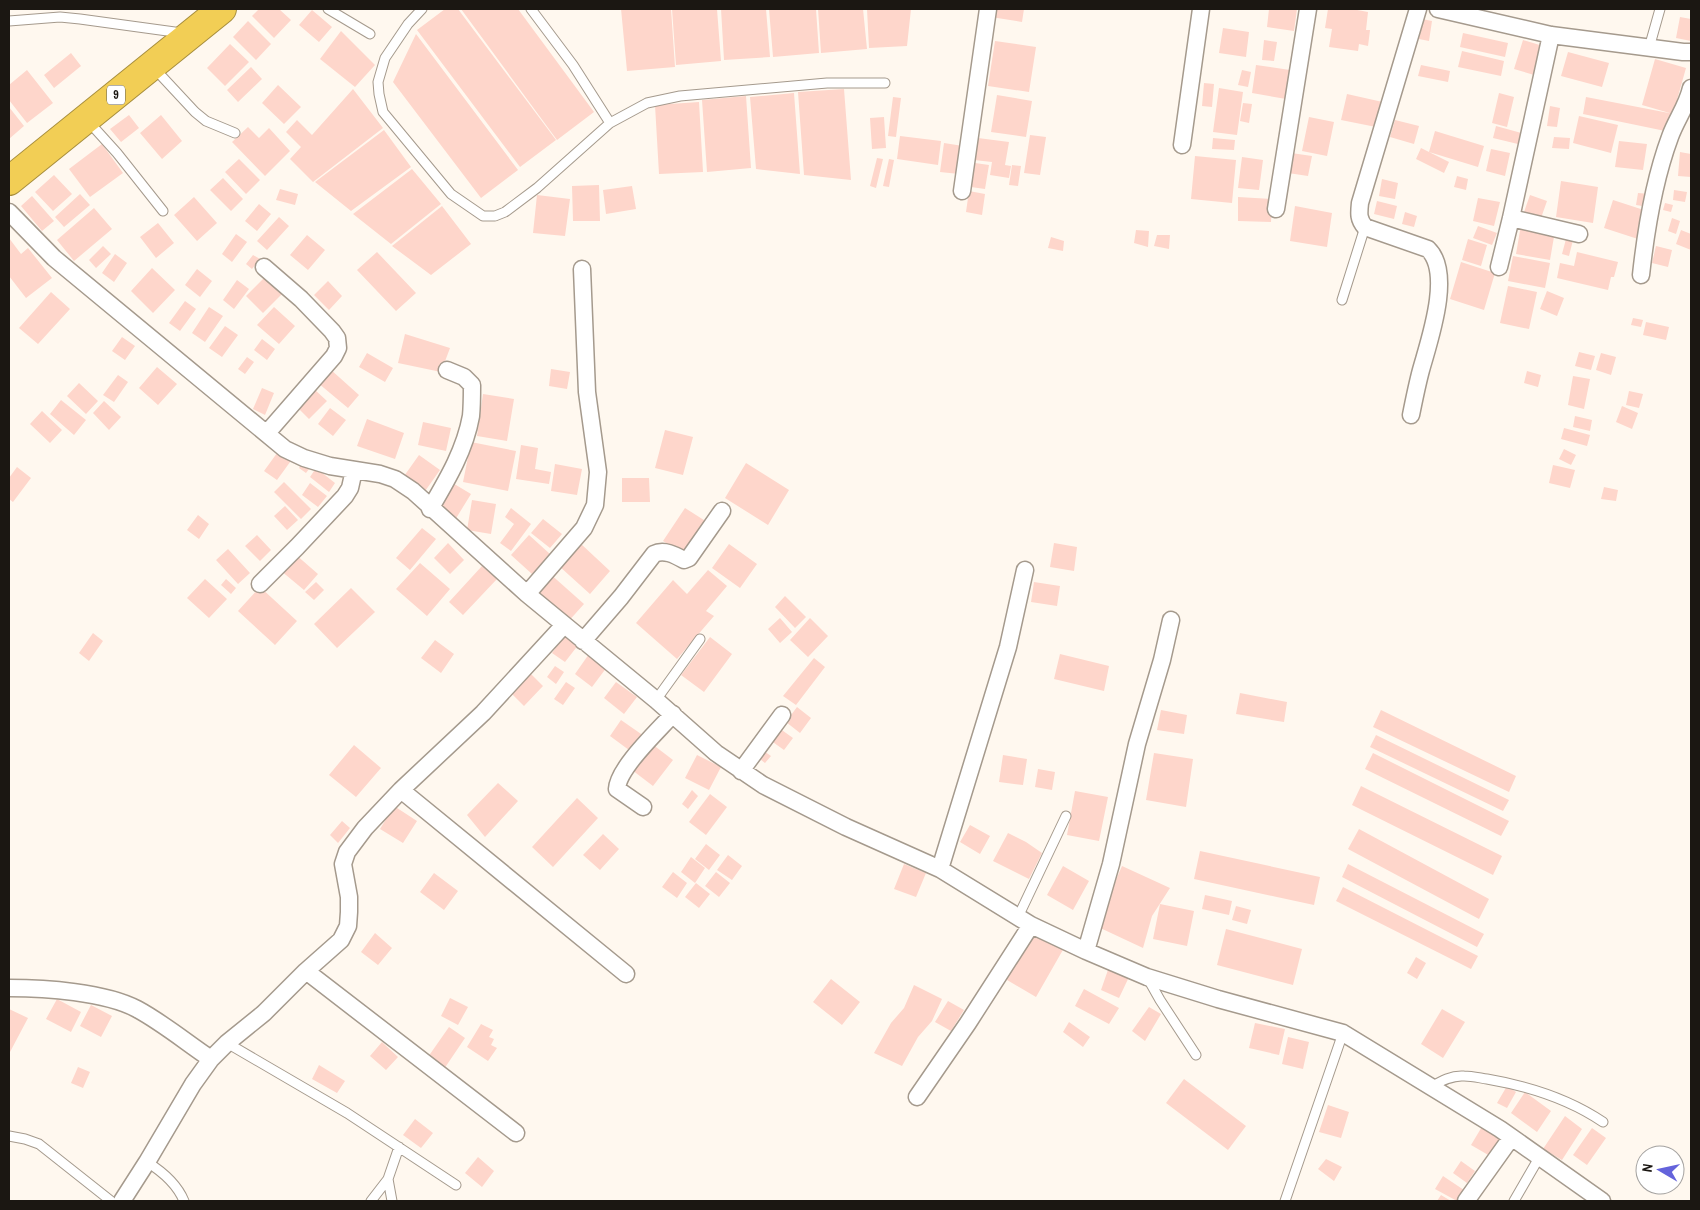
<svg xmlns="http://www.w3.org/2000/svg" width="1700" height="1210" viewBox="0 0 1700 1210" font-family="'Archivo Narrow',sans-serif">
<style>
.building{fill:#fed6cb}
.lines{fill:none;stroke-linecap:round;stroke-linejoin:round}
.lane-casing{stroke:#a59a8d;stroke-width:11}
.street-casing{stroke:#a59a8d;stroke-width:19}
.highway-casing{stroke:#a78e3e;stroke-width:30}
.lane{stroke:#fff;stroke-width:9}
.street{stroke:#fff;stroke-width:16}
.highway{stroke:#f2ce55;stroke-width:28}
.labels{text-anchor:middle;stroke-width:5;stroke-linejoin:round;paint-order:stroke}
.shield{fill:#fff;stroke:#5f5d59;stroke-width:1}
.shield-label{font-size:12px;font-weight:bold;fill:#1b1712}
</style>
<rect width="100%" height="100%" fill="#fff8ef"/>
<path class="building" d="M259 9H279L291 20 274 38 252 16Z
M445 9H458L556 140 520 167 417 30Z
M461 9H518L594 112 557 140Z
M621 9H671L675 67 627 71Z
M672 9H717L721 61 676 65Z
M721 9H766L770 57 724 60Z
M769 9H816L819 53 773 57Z
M818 9H863L867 49 821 53Z
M867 9H911L907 46 869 48Z
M992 9H1024L1022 22 991 17Z
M1269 9H1297L1294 31 1267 27Z
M1328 9H1352L1368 12 1366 30H1370L1368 46 1359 44 1358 51 1329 47 1332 29 1325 28Z
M312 10 332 27 319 42 299 25Z
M1680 17 1691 19V41L1676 38Z
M1422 19 1432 21 1429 41 1419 39Z
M248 21 271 44 256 60 233 37Z
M1223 28 1249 32 1246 57 1219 53Z
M341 31 375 65 355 87 320 59Z
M1463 33 1508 43 1505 57 1460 47Z
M416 34 518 170 481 198 393 82Z
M1264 40 1277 42 1274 61 1262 60Z
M1523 40 1543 46 1534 75 1514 69Z
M995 41 1036 47 1029 92 988 86Z
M230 44 249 62 225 86 207 68Z
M1462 51 1504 61 1501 76 1458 67Z
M1568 52 1609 63 1602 87 1561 76Z
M71 53 81 66 54 88 44 75Z
M1655 59 1686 68 1673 114 1642 105Z
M1256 65 1290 70 1286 99 1252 93Z
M1421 65 1450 71 1448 82 1418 76Z
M251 67 262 79 238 102 227 90Z
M27 70 53 103 27 123 9 100V85Z
M1242 70 1251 72 1248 87 1238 85Z
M1204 83 1214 84 1212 107 1202 106Z
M278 85 301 107 284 124 262 103Z
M1219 88 1243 92 1237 135 1213 132Z
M353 89 383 128 313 182 290 159 301 147 286 132 297 120 312 135Z
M844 89 851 180 804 175 798 92Z
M794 93 800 174 756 169 750 97Z
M1499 93 1514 97 1507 127 1492 123Z
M1347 94 1387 103 1381 128 1341 120Z
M997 95 1032 101 1026 137 991 132Z
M746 96 751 168 707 172 702 100Z
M893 97 901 98 896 137 888 136Z
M1586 97 1674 114 1670 132 1583 114Z
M699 102 703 172 659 174 655 105Z
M1243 103 1252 104 1249 123 1240 121Z
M1550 106 1560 108 1557 127 1547 126Z
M9 107 24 126 9 139Z
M129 115 139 128 121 142 110 129Z
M161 115 182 141 162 159 140 133Z
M1579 116 1618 125 1611 153 1573 143Z
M884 117 886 148 872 149 870 118Z
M1309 117 1334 122 1327 156 1302 151Z
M1395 120 1419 126 1414 144 1390 137Z
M1496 126 1525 134 1522 145 1493 138Z
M248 127 259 138 269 128 290 151 265 176 232 142Z
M384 130 411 167 351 211 315 182Z
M1435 131 1484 146 1478 167 1429 152Z
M1030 135 1046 137 1040 175 1024 173Z
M900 136 941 141 938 165 897 159Z
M1554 137 1570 138 1569 149 1552 148Z
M978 138 1009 142 1005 165 1011 166 1009 178 990 175 992 162 974 160Z
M1213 138 1235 140 1234 150 1212 149Z
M1619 141 1647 144 1643 170 1615 167Z
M944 143 963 146 959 174 940 172Z
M102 144 123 173 90 197 69 169Z
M1421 148 1449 162 1444 173 1416 159Z
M1491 149 1510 153 1505 176 1486 171Z
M1680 152 1691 154V177L1678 176Z
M1291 153 1312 156 1308 176 1288 173Z
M1195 156 1236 160 1232 203 1191 199Z
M1242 157 1263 160 1259 190 1238 188Z
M877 158 883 159 876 188 870 186Z
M239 159 260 180 246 194 225 172Z
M889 159 894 160 889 187 883 186Z
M975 163 989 165 985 189 971 187Z
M1012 165 1021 166 1018 186 1009 185Z
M412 169 441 204 391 244 353 214Z
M54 175 72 194 53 211 35 192Z
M1457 176 1468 179 1466 190 1454 187Z
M223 178 243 199 231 211 210 190Z
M1382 179 1398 183 1395 199 1379 196Z
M1561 181 1598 187 1593 223 1556 217Z
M599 185 600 221H573L572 186Z
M632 186 636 209 606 214 603 190Z
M280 189 298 194 295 205 276 200Z
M1674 190 1687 192 1685 202 1673 200Z
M969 191 985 194 982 215 966 212Z
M1638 193 1650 194 1649 207 1636 205Z
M80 194 90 205 64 227 55 217Z
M537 195 570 199 565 236 533 233Z
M1530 195 1547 201 1541 218 1524 212Z
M32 196 54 221 42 231 21 206Z
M194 197 217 223 197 241 174 215Z
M1238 197 1272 199 1271 222 1238 221Z
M1478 198 1500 202 1494 226 1473 221Z
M1613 200 1650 212 1641 240 1604 228Z
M1377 201 1397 206 1394 219 1374 214Z
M1665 203 1673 205 1671 212 1663 210Z
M259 204 271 214 257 231 245 221Z
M442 206 471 244 431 275 392 246Z
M1295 206 1332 213 1327 247 1290 241Z
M94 208 112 229 74 261 57 240Z
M1405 212 1417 216 1414 227 1402 224Z
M279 217 289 226 267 250 257 241Z
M1672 218 1680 221 1676 234 1668 231Z
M158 223 174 243 156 258 140 237Z
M1521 225 1555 231 1550 260 1516 254Z
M1478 226 1497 233 1492 245 1473 238Z
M1136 230 1149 231 1148 247 1134 243Z
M1681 230 1691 234V250L1676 244Z
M236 234 247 242 232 262 222 254Z
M307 235 325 250 308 270 290 255Z
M1157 235H1170L1169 249 1154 246Z
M1051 237 1064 241 1063 251 1048 248Z
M9 238 21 254 28 248 52 278 26 298 9 276Z
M1468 239 1487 245 1481 266 1462 260Z
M1566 239 1573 240 1569 256 1562 254Z
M103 246 111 254 96 268 89 260Z
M1656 246 1672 250 1668 267 1652 263Z
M377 252 416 293 396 311 357 270Z
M1577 252 1618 262 1614 277H1611L1608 290 1557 278 1560 263 1574 266Z
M115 254 127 263 114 282 102 273Z
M253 255 260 259 252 269 246 264Z
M1513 256 1550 263 1545 288 1508 281Z
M1461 262 1495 273 1484 310 1450 299Z
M152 268 175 290 153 313 131 291Z
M197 269 212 281 200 297 185 285Z
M265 277 282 294 263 313 246 296Z
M237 280 249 289 234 309 223 300Z
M328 281 342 296 329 310 314 295Z
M1508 286 1537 292 1529 329 1500 323Z
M1547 291 1564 298 1557 316 1540 309Z
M51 292 70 309 38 344 19 328Z
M185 301 196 309 180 331 169 323Z
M209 307 223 316 205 342 192 333Z
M274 307 295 326 279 344 257 325Z
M1633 318 1643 320 1641 327 1631 325Z
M1646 322 1669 327 1666 340 1643 335Z
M225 326 238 335 222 357 209 348Z
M405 334 450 348 441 372 398 363Z
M122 337 135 346 125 360 112 351Z
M262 339 275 349 267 360 254 350Z
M1579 352 1595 356 1591 370 1575 366Z
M367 353 393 368 385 382 359 367Z
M1601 353 1616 357 1611 375 1596 370Z
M247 357 254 362 245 374 238 369Z
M157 367 177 384 158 405 139 388Z
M330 369 359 395 348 408 318 383Z
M551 369 570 372 567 389 549 386Z
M1527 371 1541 375 1538 387 1524 383Z
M118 375 128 382 114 402 103 395Z
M1573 376 1590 379 1584 409 1568 405Z
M79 383 98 401 86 414 67 396Z
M262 388 274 393 265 415 253 409Z
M314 389 327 401 309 419 297 407Z
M1629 391 1643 394 1639 408 1626 405Z
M483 394 514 399 507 441 477 436Z
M61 400 86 420 74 435 50 414Z
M104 401 121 417 109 430 93 413Z
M1622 406 1638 413 1632 429 1616 422Z
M330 408 346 420 333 436 318 424Z
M42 411 62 430 50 443 30 424Z
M1575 416 1592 420 1590 431 1573 427Z
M367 419 404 433 395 459 357 446Z
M423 422 451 428 446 451 418 445Z
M1564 428 1590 435 1587 446 1561 439Z
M665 430 693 437 683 475 655 468Z
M471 442 516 451 508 491 463 482Z
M521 445 538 448 535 469 551 472 549 484 516 479Z
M280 449 293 458 277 480 264 471Z
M1564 449 1576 455 1571 465 1559 459Z
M419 455 440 470 423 494 402 479Z
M304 460 312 465 306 473 299 468Z
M746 463 789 490 768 525 725 498Z
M555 464 582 469 577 495 551 491Z
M1553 465 1575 470 1570 488 1549 483Z
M17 467 31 478 13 502 9 499V478Z
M316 468 335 483 329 492 310 477Z
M622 478H649L650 502H622Z
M284 482 311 509 301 519 274 492Z
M451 482 471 494 455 520 435 508Z
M310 483 327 496 318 507 302 495Z
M1604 487 1618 490 1616 501 1601 499Z
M472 500 496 504 491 534 467 530Z
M285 506 298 520 287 530 274 516Z
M511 508 531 524 511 551 500 543 514 524 505 517Z
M685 508 707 522 685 555 663 541Z
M198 515 209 524 199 539 187 530Z
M543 519 562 534 550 548 531 533Z
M422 528 436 539 410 570 396 558Z
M257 535 271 550 260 561 245 546Z
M529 535 550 554 532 574 511 555Z
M448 543 464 560 450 574 434 558Z
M580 543 610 571 590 594 559 566Z
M1054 543 1077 547 1074 571 1050 567Z
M729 544 757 564 740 588 712 568Z
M228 549 250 573 238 584 216 560Z
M295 554 318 574 304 590 280 570Z
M420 563 450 589 427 616 396 589Z
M482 566 497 579 463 615 449 602Z
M708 570 727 586 706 611 714 616 677 659 636 623 673 580 687 594Z
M548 572 584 604 566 624 530 591Z
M205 579 227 599 209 618 187 598Z
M226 579 236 588 231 594 221 585Z
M316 582 324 590 314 600 305 592Z
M1034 582 1060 586 1057 606 1031 602Z
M260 587 297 621 275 645 238 611Z
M351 588 375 612 337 648 314 624Z
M785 596 806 617 795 628 775 607Z
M780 618 792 632 780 643 768 629Z
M810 618 828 636 808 657 790 640Z
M93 633 103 641 89 661 79 653Z
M566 634 579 644 565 662 552 653Z
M710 637 732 654 704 692 681 675Z
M435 640 454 654 441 673 421 658Z
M589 654 607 667 592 687 575 674Z
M1060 654 1109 666 1104 691 1054 679Z
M814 658 825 667 796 705 783 696Z
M555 666 564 672 556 684 547 677Z
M530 673 543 686 524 706 511 693Z
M566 682 575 688 563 705 554 699Z
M616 682 637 697 624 714 604 698Z
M1240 693 1287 702 1284 722 1236 714Z
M797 707 811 718 800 733 786 722Z
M1161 710 1187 715 1184 734 1157 730Z
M1381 710 1516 776 1509 792 1373 727Z
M621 720 644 736 633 753 610 736Z
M779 728 793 738 784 750 770 740Z
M1376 735 1509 800 1503 811 1370 747Z
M652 744 673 760 653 786 632 770Z
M354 745 381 768 356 797 329 775Z
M761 749 771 756 765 763 756 756Z
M1154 753 1193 759 1186 807 1146 800Z
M1373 753 1509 821 1501 836 1365 769Z
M697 755 721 767 709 790 685 778Z
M1003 755 1027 759 1023 785 999 782Z
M1038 769 1055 772 1052 790 1035 787Z
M498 783 518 801 485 837 467 815Z
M1361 786 1502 856 1493 875 1352 805Z
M692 790 698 796 688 809 682 804Z
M1075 791 1108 797 1099 841 1067 835Z
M710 794 727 807 706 835 689 822Z
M577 798 598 818 553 867 532 847Z
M394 806 417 821 403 843 380 829Z
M342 821 350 828 338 843 330 835Z
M970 825 990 836 980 854 960 842Z
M1359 829 1489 899 1479 919 1348 849Z
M1008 833 1026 842 1042 853 1029 879 993 861Z
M603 834 619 849 600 870 583 855Z
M706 844 720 855 709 870 695 859Z
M1200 851 1320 877 1314 905 1194 879Z
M728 855 742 866 732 880 717 870Z
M691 857 705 868 695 883 681 872Z
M904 864 926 873 916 897 894 889Z
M1348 864 1484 934 1477 947 1342 877Z
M1063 866 1089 881 1073 910 1047 895Z
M1122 866 1170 888 1152 916 1143 948 1096 926Z
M673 872 687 883 677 898 662 887Z
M716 872 730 883 719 897 705 886Z
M434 873 458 891 444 910 420 892Z
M696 883 710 894 699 908 685 897Z
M1343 887 1478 956 1471 969 1336 901Z
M1205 895 1232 901 1229 915 1202 909Z
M1160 904 1194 911 1187 946 1153 939Z
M1236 906 1251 910 1247 924 1232 920Z
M1031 928 1064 948 1036 997 1002 977Z
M1226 929 1302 949 1293 985 1217 965Z
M375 933 392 948 378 965 361 952Z
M1416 957 1426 963 1417 979 1407 973Z
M1109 967 1129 977 1119 998 1101 990Z
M831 979 860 1002 842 1025 813 1002Z
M914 985 942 999 932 1021 918 1037 902 1066 874 1053 891 1023 904 1008Z
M1084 989 1119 1008 1109 1024 1075 1006Z
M450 998 468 1007 458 1025 441 1016Z
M57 999 81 1012 71 1032 46 1019Z
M948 1001 964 1010 951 1031 935 1022Z
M91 1005 112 1016 101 1037 80 1026Z
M1149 1007 1161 1014 1145 1041 1132 1031Z
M9 1009 28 1018 10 1052H9Z
M1442 1009 1465 1022 1443 1058 1421 1044Z
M1069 1022 1090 1037 1083 1047 1063 1032Z
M1255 1023 1285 1029 1279 1055 1249 1048Z
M481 1024 493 1030 489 1037 494 1039 491 1045 497 1048 488 1061 467 1047Z
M449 1027 465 1038 444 1069 428 1057Z
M1288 1037 1309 1042 1303 1069 1282 1064Z
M382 1042 398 1057 386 1070 370 1056Z
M319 1065 345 1081 337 1093 312 1079Z
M78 1067 90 1072 83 1088 71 1083Z
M1184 1079 1246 1126 1228 1150 1166 1103Z
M1507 1086 1516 1092 1507 1108 1497 1103Z
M1525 1092 1551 1111 1537 1132 1511 1113Z
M1328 1105 1349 1112 1341 1138 1319 1132Z
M1565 1116 1582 1129 1562 1160 1543 1149Z
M415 1119 433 1133 421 1148 403 1135Z
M1483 1125 1501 1136 1490 1156 1471 1145Z
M1592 1128 1606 1138 1587 1165 1573 1155Z
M478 1157 494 1171 482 1187 465 1173Z
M1326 1159 1342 1167 1334 1181 1318 1169Z
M1461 1161 1475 1171 1467 1183 1453 1173Z
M1443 1176 1464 1190 1457 1201 1435 1189Z
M1441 1195 1451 1201H1437Z"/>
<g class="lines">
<defs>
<path id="lane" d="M328 9 370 34
M422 9 408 24 385 58 378 82 379 94 383 112 451 194 483 216H495L505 212 537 188 610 123
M531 9 573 65 610 123 647 103 680 96 827 83H885
M9 21 60 17 80 19 182 33
M1649 48 1660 9
M154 68 195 112 206 121 235 133
M88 121 117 153 163 211
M1342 300 1365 227
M656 700 700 639
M1018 917 1066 816
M1147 977 1160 1000 1196 1055
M227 1043 347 1113 456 1185
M1431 1087C1441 1081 1452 1075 1464 1076 1472 1076 1480 1078 1487 1079 1528 1086 1569 1099 1603 1122
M9 1136 25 1139 39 1144 111 1201
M147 1162C163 1172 177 1184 184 1201
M388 1179 392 1201
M371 1201 388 1179 399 1147
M1285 1201 1343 1033
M1514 1201 1540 1156"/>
<path id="street" d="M1438 9 1551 35 1683 52H1691
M1182 145 1201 9
M962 191 988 9
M1276 209 1308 9
M9 212 54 258 285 449 304 458 330 466 380 474 395 479 413 491 527 594 656 700 716 753 763 785 846 827 940 869 1031 925 1086 951 1147 977 1218 999 1343 1033 1500 1129 1602 1201
M1511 218 1579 234
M264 267 301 299 332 331 337 338 338 348 334 356 267 433
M1499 267 1511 218 1551 35
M1641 275C1646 229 1654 180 1670 137 1676 120 1687 106 1691 88
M1411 415C1414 400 1417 385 1421 370 1429 341 1453 273 1428 249L1365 227C1358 219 1359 213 1360 203L1418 9
M430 509C447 480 465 450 471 416 472 406 472 395 472 385L464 377 447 370
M260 584 297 547 345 496 350 488 354 470
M527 594 584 528 595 505 598 472 587 392 582 269
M583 641 621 597 654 554C664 549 675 555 684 560L689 558 722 511
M741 771 782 715
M401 790 626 974
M643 807 617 789C618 768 658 731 673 714
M940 869 1008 647 1025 570
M1086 951 1111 864 1137 744 1162 660 1171 620
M306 971 516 1133
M9 988C45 988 105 992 137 1009 163 1023 187 1043 211 1059
M917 1097 968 1023 1031 925
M122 1201 147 1162 193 1084 211 1059 227 1043 264 1013 306 971 341 940 348 926 349 912V897L343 864 347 852 365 828 401 790 483 713 564 625
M1466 1201 1511 1138"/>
<path id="highway" d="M9 181 222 9"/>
</defs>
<use href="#lane" class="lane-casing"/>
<use href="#street" class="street-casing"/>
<use href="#highway" class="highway-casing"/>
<use href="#lane" class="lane"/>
<use href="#street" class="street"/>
<use href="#highway" class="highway"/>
</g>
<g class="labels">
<rect class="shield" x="107" y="85.5" width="18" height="19" rx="4"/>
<g class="shield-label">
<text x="116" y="99">9</text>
</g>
</g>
<rect width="1700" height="1210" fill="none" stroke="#1b1712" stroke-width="20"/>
<g transform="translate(1660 1170) rotate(279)"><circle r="24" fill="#ffffff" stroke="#a4a2a0"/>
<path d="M0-4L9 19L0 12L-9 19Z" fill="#6463db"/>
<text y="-8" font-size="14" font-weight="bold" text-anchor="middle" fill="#1b1712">N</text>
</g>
</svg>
